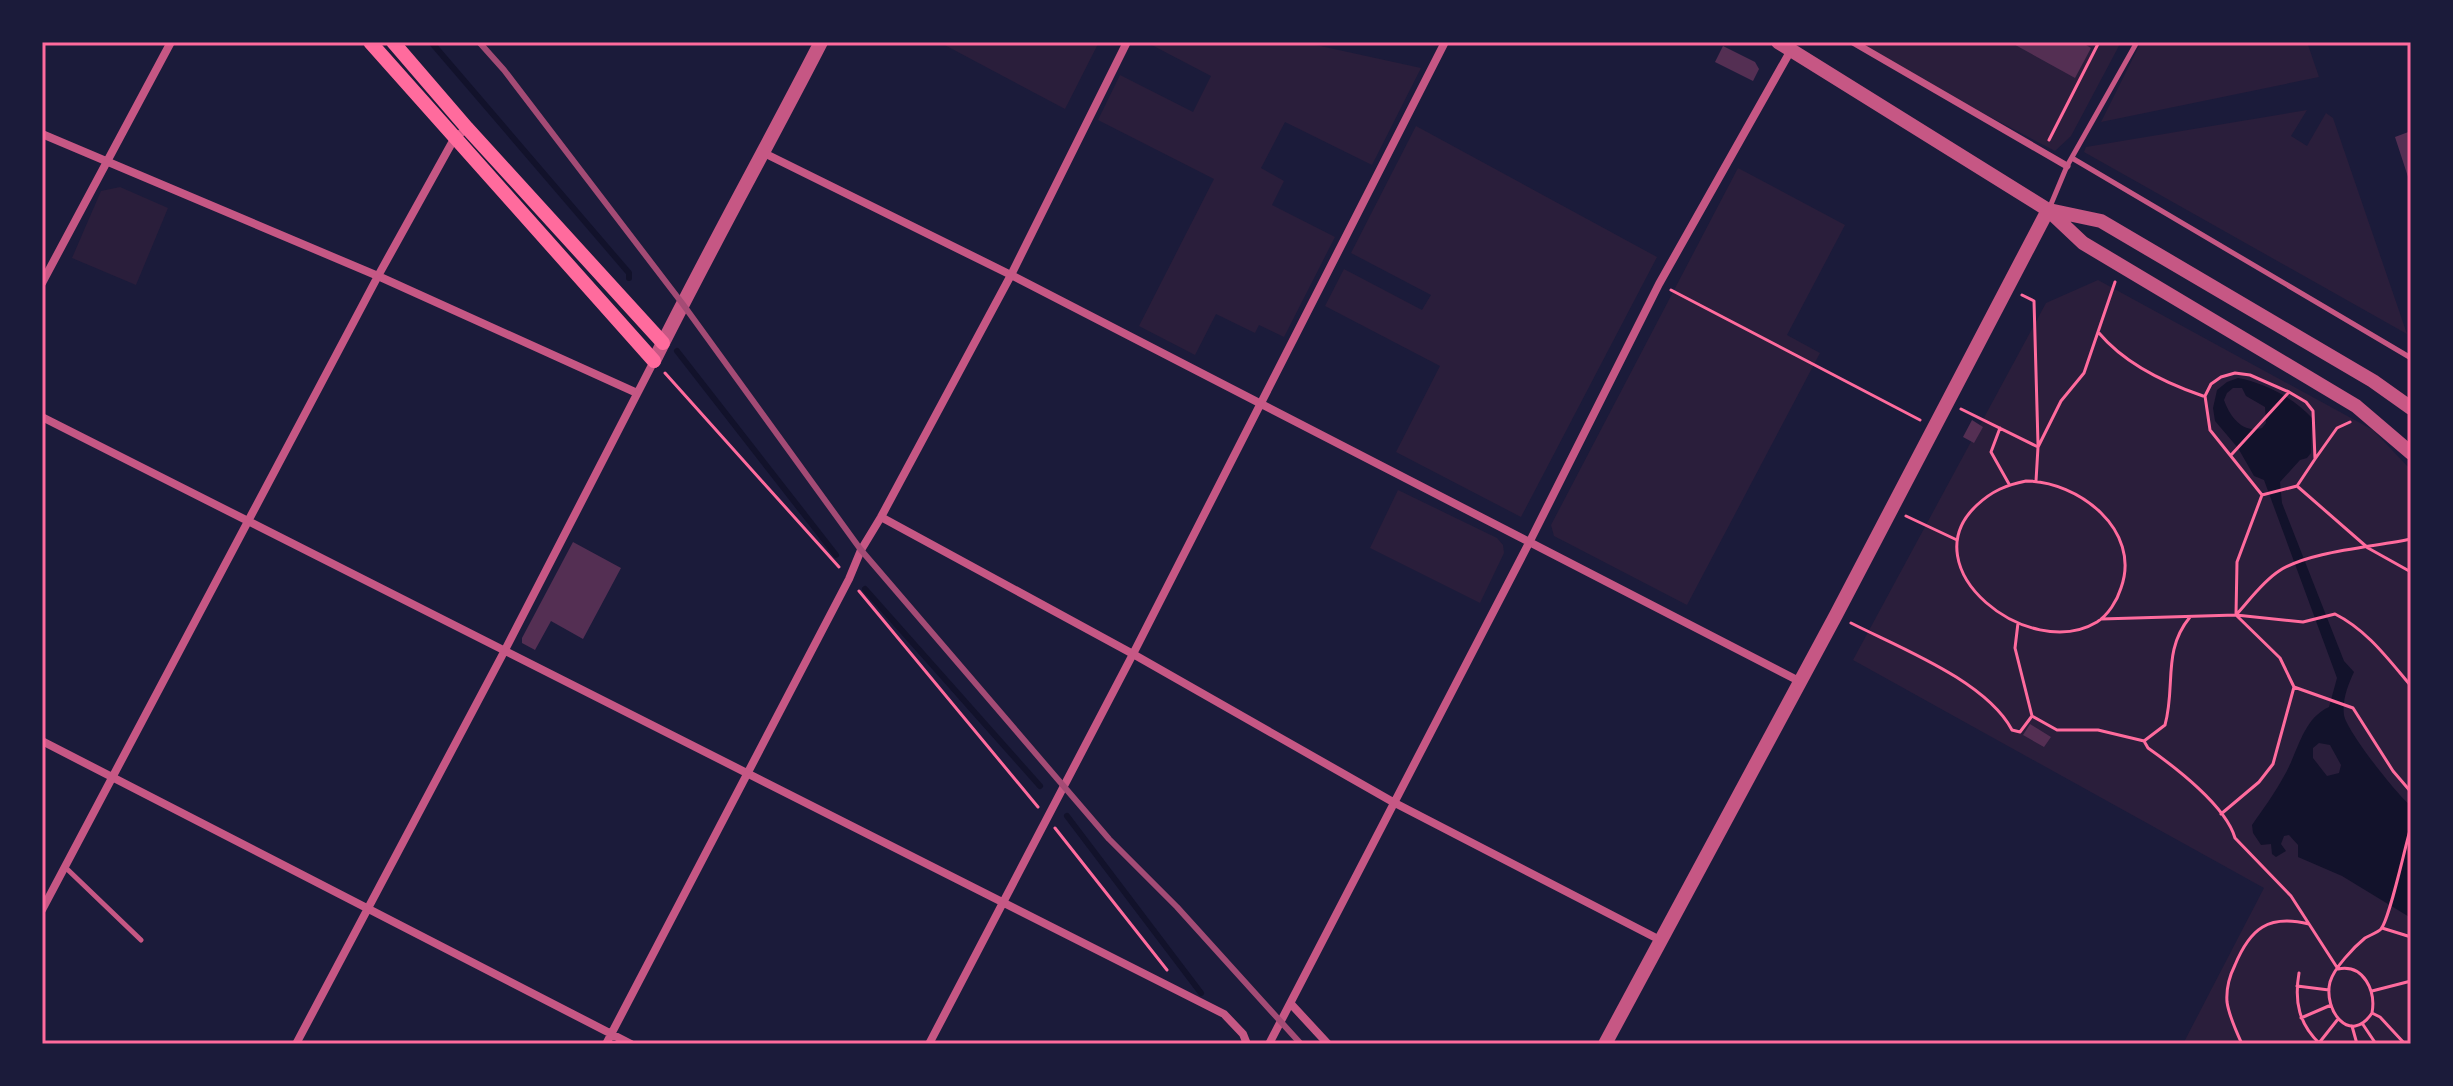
<svg xmlns="http://www.w3.org/2000/svg" width="2453" height="1086" viewBox="0 0 2453 1086" font-family="Manrope,sans-serif">
<style>
.green{fill:#2a1e3b}
.water{fill:#12122b;fill-rule:evenodd}
.lines{fill:none;stroke-linecap:round;stroke-linejoin:round}
.stream{stroke:#12122b;stroke-width:6}
.building{fill:#542f53}
.path{stroke:#ff6b9d;stroke-width:3}
.service{stroke:#c65784;stroke-width:5}
.pedestrian{stroke:#c65784;stroke-width:7}
.minor{stroke:#c65784;stroke-width:8}
.tertiary{stroke:#c65784;stroke-width:14}
.secondary{stroke:#ff6b9d;stroke-width:14}
.rail{stroke:#a44b75;stroke-width:6}
.neatline{fill:none;stroke:#ff6b9d;stroke-width:3}
</style>
<rect width="100%" height="100%" fill="#1b1b3a"/>
<path class="green" d="M939 42H1099L1065 109Z
M1146 42H1302L1421 68 1372 165 1285 122 1261 168 1284 181 1272 205 1335 237 1284 337 1259 325 1255 333 1216 314 1195 355 1139 326 1214 179 1098 120 1120 75 1193 112 1211 76Z
M1848 42H2121L2071 136 2055 151Z
M2141 42H2307L2319 77 2101 122Z
M2307 110 2291 136 2307 146 2326 113 2333 118 2407 334 2084 152 2086 147Z
M1416 126 1657 257 1521 517 1396 452 1440 366 1325 306 1344 269 1422 310 1431 295 1351 253Z
M1738 168 1845 225 1787 335 1820 353 1687 605 1554 536 1551 525Z
M120 187 168 208 136 285 72 258 101 191Z
M2098 280 2373 430 2411 470V1044H2183L2264 888 1853 660 2046 303Z
M1398 490 1497 538 1503 545 1504 553 1480 603 1370 548Z"/>
<path class="water" d="M2238 378C2265 383 2294 398 2312 418L2311 453 2307 458 2300 460 2280 482 2282 503 2344 661 2354 672C2348 685 2342 700 2344 715 2346 730 2397 795 2411 806V918L2342 876 2298 857V845L2289 835 2284 836 2281 844 2286 851 2276 857 2272 854 2271 844 2261 845 2253 833 2252 825C2263 809 2275 793 2284 776 2298 753 2302 719 2329 707L2337 678 2264 480 2254 476 2238 448 2215 421 2213 408 2217 390 2227 382ZM2233 388H2242L2246 396 2265 407 2266 423 2262 428C2243 434 2230 417 2224 400L2227 393ZM2319 743 2330 745 2341 765 2339 773 2327 776 2313 758V748Z"/>
<g class="lines">
<path class="stream" d="M431 42 629 273V278
M677 351 836 555
M865 589 1040 786
M1067 816 1201 993"/>
</g>
<path class="building" d="M2010 42H2081L2091 48 2075 78Z
M1723 46 1755 62 1759 69 1753 81 1715 62Z
M2411 131V183H2410L2395 137Z
M1972 420 1983 427 1974 443 1963 437Z
M573 542 621 568 583 639 551 621 535 650 522 643V638Z
M2030 724 2051 737 2044 747 2023 735Z"/>
<g class="lines">
<path class="path" d="M2049 140 2099 42
M1671 290 1920 420
M2022 295 2034 301 2038 444
M2099 333C2125 364 2165 383 2203 396
M665 373 839 567
M2235 373 2250 375 2289 392 2306 402 2313 411 2315 459 2297 486 2262 495 2210 430 2205 396 2211 384 2221 377Z
M1961 409 2038 447 2036 481
M2000 428 1991 452 2009 484
M2038 447 2061 401 2084 373 2115 282
M2232 454 2289 392
M2315 459 2337 428 2350 422
M2026 481C2078 481 2142 530 2121 588 2117 601 2108 615 2097 622 2029 663 1909 568 1977 505 1992 491 2006 485 2026 481Z
M2297 486 2368 548 2411 572
M1906 516 1957 540
M859 591 1038 807
M2236 615C2249 601 2262 582 2279 571 2309 551 2374 547 2411 539
M2101 619 2236 615 2303 622 2335 614C2367 630 2388 659 2411 686
M1851 623C1900 648 1986 681 2012 730L2020 732 2032 716
M2018 623 2015 648 2032 716 2057 730H2098L2144 741 2148 748C2175 767 2226 806 2235 838L2291 896 2338 969
M2294 687 2353 708 2393 771 2411 792
M2144 741 2165 725C2176 685 2162 651 2190 617
M2221 814 2259 782 2273 764 2294 687 2280 658 2236 615 2237 562 2262 495
M1055 828 1167 970
M2382 928 2411 937
M2338 969C2364 964 2376 991 2372 1013 2350 1046 2323 1010 2330 982 2334 968 2354 947 2365 938 2370 935 2377 933 2381 929 2390 918 2405 846 2411 827
M2299 973C2294 1002 2299 1024 2320 1044
M2297 986 2329 990
M2372 991 2411 981
M2372 1013 2380 1017 2405 1044
M2301 1018 2331 1005
M2362 1023 2376 1044
M2352 1026 2357 1044
M2319 1043 2338 1019
M2242 1044C2236 1031 2229 1016 2227 1002 2226 988 2229 977 2235 965 2250 929 2268 914 2309 924"/>
<path class="service" d="M2072 158 2411 358
M2049 209 2067 166 2137 42
M66 868 141 940"/>
<path class="pedestrian" d="M1853 42 2067 166"/>
<path class="minor" d="M42 134 378 276 637 393
M764 153 1011 275 1799 681
M42 283 171 42
M42 417 1224 1014 1243 1034 1247 1044
M881 517 1133 654 1393 802 1660 940
M42 741 631 1044
M42 910 378 276 454 139 467 128
M1291 1004 1328 1044
M296 1044 505 650 654 361
M606 1044 849 579 861 550 881 517 1011 275 1127 42
M929 1044 1133 654 1445 42
M1269 1044 1530 541 1659 284 1791 50"/>
<path class="tertiary" d="M1778 42 2048 210 2083 243 2356 406 2411 453
M2049 210 2101 221 2373 381 2411 408
M654 361C707 254 766 149 821 42
M1605 1044 1836 615 2048 210"/>
<path class="secondary" d="M370 42 654 361
M393 42 467 128 663 343"/>
<path class="rail" d="M479 42 504 70 682 303 861 550 1109 839 1177 907 1301 1044"/>
</g>
<rect width="2453" height="1086" fill="none" stroke="#1b1b3a" stroke-width="88"/>
<rect x="44" y="44" width="2365" height="998" class="neatline"/>
</svg>
